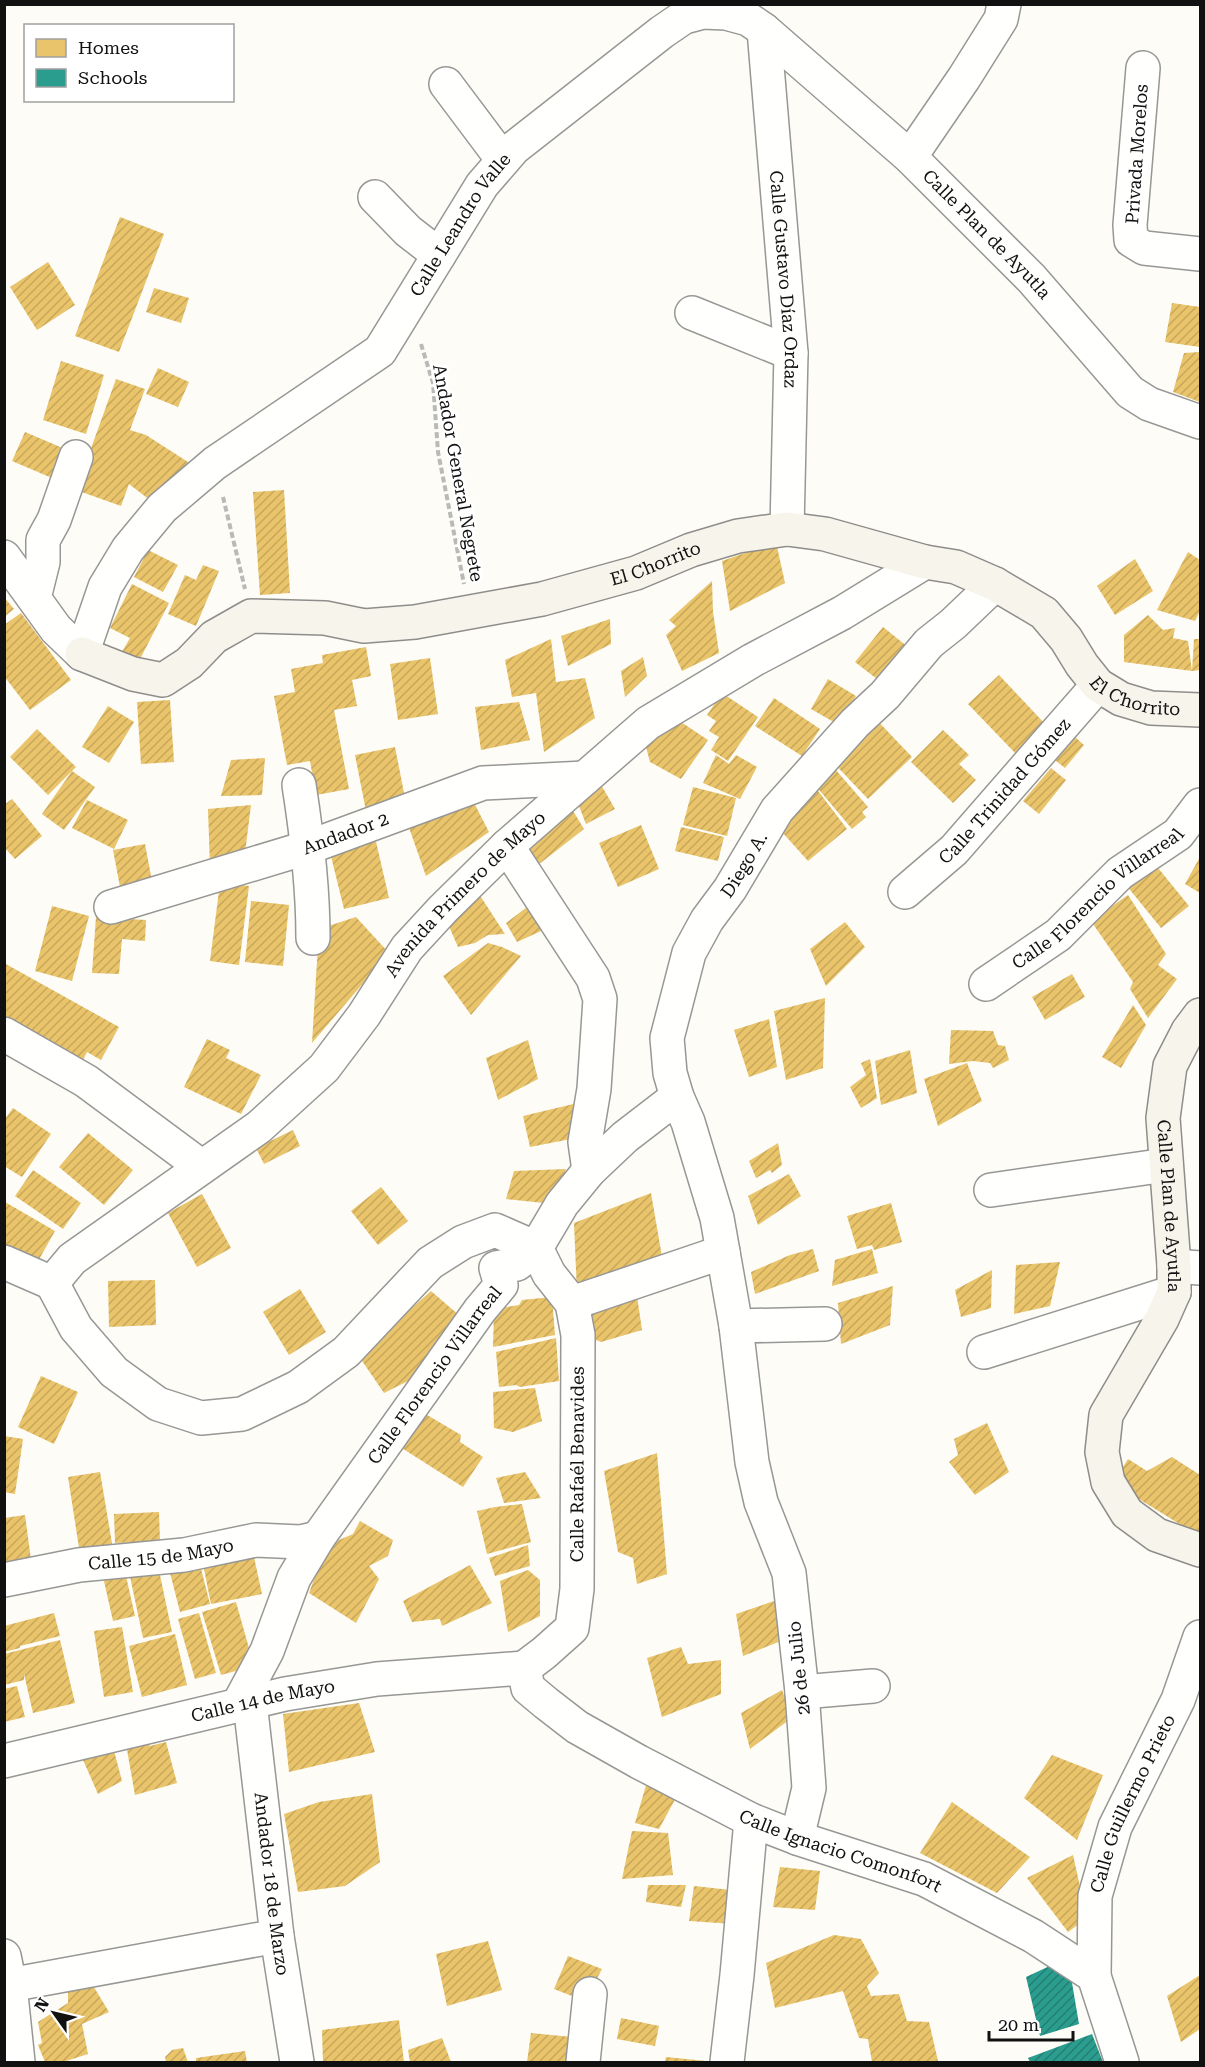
<svg xmlns="http://www.w3.org/2000/svg" width="1205" height="2067" viewBox="0 0 1205 2067" font-family="'Roboto Serif',serif">
<style>
.homes{fill:url(#homes-hatch)}
.schools{fill:url(#schools-hatch)}
.lines{fill:none;stroke-linecap:round;stroke-linejoin:round}
.street-casing{stroke:#979795;stroke-width:36}
.secondary-casing{stroke:#8e8d8b;stroke-width:36}
.path{stroke:#b9b9b8;stroke-width:4;stroke-dasharray:6 3;stroke-linecap:butt}
.street{stroke:#fffffe;stroke-width:33}
.secondary{stroke:#f6f4eb;stroke-width:33}
.labels{text-anchor:middle;stroke-width:6;stroke-linejoin:round;paint-order:stroke}
.street-label{font-size:18px;fill:#111;stroke:#fff}
</style>
<defs>
<pattern id="homes-hatch" width="6" height="6" patternUnits="userSpaceOnUse" patternTransform="scale(1.5)"><rect width="6" height="6" fill="#e9c46a"/><path d="M-1 1l2-2M0 6l6-6M5 7l2-2" fill="none" stroke="#c7a75b"/></pattern>
<pattern id="schools-hatch" width="6" height="6" patternUnits="userSpaceOnUse" patternTransform="scale(1.5)"><rect width="6" height="6" fill="#2a9d8f"/><path d="M-1 1l2-2M0 6l6-6M5 7l2-2" fill="none" stroke="#237f73"/></pattern>
</defs>
<rect width="100%" height="100%" fill="#fdfcf7"/>
<path class="homes" d="M120 217 164 234 119 352 75 336Z
M48 262 75 305 37 330 10 287Z
M154 288 189 298 181 323 146 312Z
M1172 303 1200 307V347L1165 342Z
M1200 352V402L1173 392 1184 353Z
M61 361 104 375 86 434 43 420Z
M158 368 189 382 178 407 146 394Z
M116 379 145 389 130 430 146 435 188 462 155 504 129 484 121 506 76 490Z
M25 432 72 452 59 481 12 461Z
M284 490 290 593 260 595 253 492Z
M776 542 785 583 730 611 722 561Z
M148 550 178 565 163 592 134 577Z
M1188 552 1200 560V611L1195 621 1157 610Z
M1135 559 1153 591 1115 615 1097 586Z
M203 565 219 571 196 626 168 614 185 575 196 580Z
M712 581 713 612 719 653 682 671 666 635 676 626 669 620Z
M132 584 169 603 139 661 122 652 130 638 110 628Z
M4 597 14 609 4 617Z
M21 613 71 680 30 710 4 676V625Z
M1148 615 1163 630 1175 628 1173 638 1188 641 1192 671 1124 662V635Z
M610 619 611 644 568 666 561 636Z
M883 627 913 651 886 686 855 662Z
M551 639 556 682 585 678 595 718 544 752 536 693 512 697 505 660Z
M1194 639H1200V670L1192 671Z
M366 647 371 676 352 680 357 706 334 710 349 789 316 795 310 761 287 765 274 696 295 692 291 669 323 663 322 655Z
M643 657 647 676 625 697 621 671Z
M430 658 438 714 398 720 390 664Z
M999 675 1046 725 1016 754 968 704Z
M828 679 856 696 839 725 811 709Z
M722 693 758 717 728 761 711 750 719 737 709 731 716 721 707 715Z
M774 698 820 729 802 756 755 726Z
M170 700 174 762 141 764 137 702Z
M519 702 530 740 481 750 475 707Z
M108 706 134 722 109 763 82 747Z
M872 715 912 757 868 799 828 757Z
M678 720 708 740 681 779 650 762 646 747Z
M37 729 76 767 48 795 10 757Z
M1066 729 1084 745 1065 768 1046 753Z
M943 730 969 755 959 764 976 780 953 803 911 762Z
M395 747 406 803 366 811 355 755Z
M716 755 729 764 736 755 757 767 740 799 703 783Z
M265 758 262 795 221 796 231 760Z
M828 761 868 807 862 812 866 817 852 829 815 785Z
M1051 768 1066 780 1039 814 1023 801Z
M72 771 95 787 64 830 42 814Z
M809 779 847 829 808 861 773 822Z
M600 783 615 809 586 824 577 801Z
M693 787 736 798 727 836 683 825Z
M469 793 489 832 426 876 407 822Z
M12 799 42 836 15 859 4 847V805Z
M87 800 128 820 114 849 72 828Z
M251 805 245 853 210 867 208 809Z
M570 806 584 829 529 872 517 852Z
M641 825 659 869 618 887 599 843Z
M681 827 724 837 718 861 675 851Z
M374 833 389 898 344 909 328 844Z
M145 844 152 881 120 887 113 850Z
M1200 857V893L1185 884Z
M1154 863 1189 906 1161 928 1126 885Z
M220 883 249 886 239 965 210 961Z
M479 894 505 934 488 935 475 943 458 947 448 924Z
M1128 895 1166 954 1158 965 1177 979 1148 1018 1130 989 1133 982 1091 921Z
M539 898 552 926 517 942 506 923Z
M251 901 289 905 283 966 245 962Z
M52 906 89 916 72 981 35 971Z
M96 917 146 920 145 941 122 939 119 974 92 973Z
M356 917 389 953 312 1043 319 929Z
M845 922 865 947 826 986 810 949Z
M488 943 502 947 521 956 471 1015 443 976Z
M4 963 119 1027 101 1060 87 1052 83 1060 4 1016Z
M1072 974 1085 997 1045 1020 1032 997Z
M825 998 823 1068 786 1080 774 1011Z
M1133 1005 1146 1025 1121 1068 1102 1057Z
M769 1019 777 1067 749 1077 734 1030Z
M951 1030 993 1031 998 1045 1005 1046 1009 1060 993 1068 990 1063 973 1061 949 1064Z
M207 1039 230 1050 226 1058 261 1075 241 1114 184 1087Z
M528 1040 538 1079 498 1100 486 1058Z
M910 1050 917 1093 881 1105 875 1061Z
M870 1059 877 1098 861 1108 850 1087 866 1075 861 1063Z
M967 1063 982 1101 938 1126 924 1079Z
M586 1101 581 1137 530 1147 523 1116Z
M13 1108 51 1134 22 1177 4 1166V1120Z
M293 1130 300 1146 264 1164 256 1148Z
M88 1133 133 1170 104 1205 59 1167Z
M778 1143 782 1165 772 1173 770 1170 756 1178 749 1161Z
M566 1169 554 1204 506 1199 514 1171Z
M33 1170 81 1203 63 1229 15 1196Z
M789 1174 801 1196 758 1225 748 1196Z
M381 1187 408 1221 378 1245 351 1211Z
M651 1193 664 1268 577 1293 574 1223Z
M202 1194 231 1248 197 1267 168 1213Z
M5 1202 55 1231 37 1263 4 1244Z
M891 1203 902 1242 874 1250 872 1245 857 1249 847 1216Z
M813 1249 819 1271 755 1294 751 1272 790 1255Z
M872 1249 878 1273 832 1286 835 1260Z
M1060 1262 1050 1306 1014 1314 1016 1265Z
M992 1270 991 1308 961 1317 955 1290Z
M155 1280 156 1325 109 1327 108 1281Z
M893 1286 890 1325 841 1344 838 1303Z
M300 1289 326 1332 289 1355 263 1312Z
M431 1291 460 1316 430 1370 384 1393 358 1355Z
M637 1296 642 1330 601 1342 582 1334 579 1308Z
M552 1297 555 1335 493 1347 494 1309 519 1305 522 1300Z
M556 1338 559 1381 520 1387 516 1385 499 1387 496 1352Z
M41 1376 78 1392 54 1444 18 1427Z
M535 1388 542 1421 513 1432 494 1428 493 1392Z
M417 1409 461 1435 460 1442 483 1457 463 1487 397 1445Z
M987 1423 1009 1472 975 1495 949 1462 958 1455 954 1439Z
M4 1436 23 1439 15 1494 4 1492Z
M657 1453 667 1574 637 1584 633 1558 618 1552 604 1471Z
M1172 1457 1200 1475V1534L1199 1536 1113 1483 1128 1459 1147 1471Z
M100 1472 113 1549 80 1554 68 1477Z
M525 1472 541 1498 504 1503 496 1478Z
M522 1504 531 1542 487 1554 477 1511 495 1507Z
M159 1512 160 1541 115 1543 114 1514Z
M25 1515 32 1567 4 1570V1518Z
M360 1521 393 1540 388 1556 369 1566 379 1579 356 1623 309 1593 320 1563 339 1540 353 1534Z
M251 1543 262 1594 211 1604 201 1554Z
M528 1545 530 1566 495 1576 489 1558Z
M197 1553 210 1604 180 1612 167 1561Z
M157 1561 172 1632 143 1638 128 1567Z
M123 1563 135 1616 113 1621 101 1568Z
M470 1565 492 1603 442 1626 440 1619 412 1622 403 1601Z
M528 1570 540 1580V1616L508 1632 500 1581Z
M774 1601 786 1639 743 1656 736 1614Z
M236 1602 254 1666 221 1675 202 1612Z
M54 1613 60 1636 20 1646V1648L4 1652V1626Z
M199 1613 216 1673 195 1679 178 1619Z
M122 1627 133 1692 104 1697 94 1631Z
M175 1634 187 1685 142 1697 129 1646Z
M60 1640 75 1703 33 1713 24 1674V1680L4 1685V1654Z
M681 1647 688 1664 721 1660V1694L662 1717 647 1658Z
M17 1686 25 1717 4 1722V1689Z
M782 1690 793 1717 750 1749 741 1713Z
M359 1703 375 1752 289 1772 283 1714Z
M147 1740 150 1746 166 1742 177 1783 135 1795 126 1744Z
M113 1747 122 1781 98 1794 80 1753Z
M1052 1755 1103 1775 1077 1840 1024 1798Z
M647 1782 678 1794 659 1829 635 1823Z
M372 1794 380 1862 345 1886 298 1892 284 1814 319 1802Z
M952 1802 1030 1857 997 1893 920 1853Z
M632 1831 668 1833 673 1875 622 1879Z
M1073 1855 1087 1918 1068 1932 1027 1878Z
M780 1867 820 1871 815 1910 773 1907Z
M648 1885H686L681 1907 646 1902Z
M694 1886 740 1891 734 1924 689 1921Z
M834 1935 861 1939 879 1973 867 1986 871 1996 899 1994 907 2021 929 2022 938 2061 872 2062 868 2039 859 2038 843 1991 775 2008 766 1963Z
M488 1941 502 1990 447 2006 436 1954Z
M568 1956 602 1969 585 2001 554 1989Z
M1200 1975V2029L1181 2042 1167 1996Z
M89 1979 109 2012 82 2024 88 2054 63 2062H45L38 2045 42 2043 38 2022 68 2003V1985Z
M621 2018 659 2026 655 2046 617 2039Z
M399 2020 404 2062H323L322 2030Z
M531 2033 572 2037 569 2062H527Z
M442 2038 451 2062H410L408 2050Z
M183 2048 188 2062H166L165 2057 172 2050Z
M245 2051 247 2062H196V2058Z
M666 2057 706 2061V2062H665Z"/>
<path class="schools" d="M1054 1964 1071 1977 1079 2024 1040 2036 1026 1977Z
M1092 2034 1103 2062H1030L1028 2058Z"/>
<g class="lines">
<defs>
<g id="street">
<path id="s1" d="M764 30 791 353 787 529"/>
<path d="M1143 68 1130 225 1131 240 1144 248 1200 254"/>
<path d="M446 84 503 160"/>
<path d="M910 157 964 78 1001 19 1004 4"/>
<path d="M375 197 408 231 439 255"/>
<path d="M692 313 791 353"/>
<path id="s2" d="M4 557 56 629 82 654 105 587 128 549 162 508 215 463 380 351 482 185 514 148 662 32 684 17 703 12 726 13 748 19 764 30 910 157 1032 279 1130 392 1149 404 1200 422"/>
<path d="M34 598 43 562V540L54 520 76 457"/>
<path d="M299 785C307 836 313 886 313 938"/>
<path d="M507 846 593 978 600 999 594 1089 585 1142 589 1171"/>
<path id="s3" d="M905 892 954 850 1098 685"/>
<path id="s4" d="M111 907 309 847 483 783 585 778"/>
<path id="s5" d="M986 984 1058 935 1120 873 1178 834 1200 805"/>
<path d="M4 1034 86 1081 202 1167"/>
<path d="M991 1190 1166 1165"/>
<path d="M4 1262 52 1283"/>
<path d="M1174 1266 1200 1268"/>
<path id="s6" d="M52 1283 72 1259 259 1127 324 1068 364 1015 407 948 443 909 507 846 648 723 753 660 842 613 925 562"/>
<path d="M572 1303 723 1252"/>
<path d="M736 1326 825 1324"/>
<path d="M984 1352 1174 1292"/>
<path id="s7" d="M4 1580 79 1565 184 1555 256 1540 300 1542 318 1538"/>
<path id="s8" d="M524 1668 528 1688 546 1703 577 1727 639 1762 751 1820 797 1838 924 1879 1033 1936 1094 1976 1122 2062"/>
<path d="M802 1692 873 1686"/>
<path id="s9" d="M250 1703 277 1936 297 2062"/>
<path id="s10" d="M238 1705 267 1651 294 1578 318 1538 480 1310 501 1285 496 1268 517 1264 536 1248 562 1204 589 1171 625 1137 677 1097"/>
<path id="s11" d="M4 1761 285 1694 377 1679 524 1668 544 1653 572 1628 577 1589 578 1335 572 1303 549 1274 536 1248 495 1230 463 1242 430 1263 346 1352 298 1387 242 1414 201 1418 158 1404 114 1372 76 1328 52 1283"/>
<path id="s12" d="M797 1838 809 1788 802 1692 789 1573 761 1502 752 1462 736 1326 717 1218 688 1122 677 1097 670 1073 667 1038 689 953 707 920 730 889 777 810 855 723 885 695 929 643 953 624 995 584"/>
<path d="M4 1956 10 1985 18 2062"/>
<path id="s13" d="M1094 1976 1095 1896 1115 1827 1178 1700 1200 1637"/>
<path d="M4 1986 277 1936"/>
<path d="M583 2062 590 1994"/>
<path d="M727 2062 737 1975 751 1820"/>
</g>
<g id="secondary">
<path id="s14" d="M82 654 133 674 163 680 189 663 214 637 251 616 325 618 364 626 415 622 542 599 636 573 691 550 738 536 787 529 825 534 925 562 956 567 995 584 1044 613 1066 639 1082 665 1098 685 1121 699 1151 708 1200 710"/>
<path id="s15" d="M1200 1015 1188 1031 1170 1066 1163 1118 1174 1266V1292L1162 1319 1106 1415 1102 1452 1108 1482 1127 1513 1157 1535 1200 1550"/>
</g>
</defs>
<use href="#street" class="street-casing"/>
<use href="#secondary" class="secondary-casing"/>
<path class="path" d="M421 344 433 383 438 452 464 584
M223 497 245 589"/>
<use href="#street" class="street"/>
<use href="#secondary" class="secondary"/>
</g>
<g class="labels">
<g class="street-label">
<text transform="translate(1137 154) rotate(-86)" y="6">Privada Morelos</text>
<text dy="6" stroke="none"><textPath href="#s2" startOffset="712">Calle Leandro Valle</textPath></text>
<text dy="6" stroke="none"><textPath href="#s2" startOffset="1408">Calle Plan de Ayutla</textPath></text>
<text dy="6" stroke="none"><textPath href="#s1" startOffset="250">Calle Gustavo Díaz Ordaz</textPath></text>
<text transform="translate(458 473) rotate(80)" y="6">Andador General Negrete</text>
<text dy="6" stroke="none"><textPath href="#s14" startOffset="608">El Chorrito</textPath></text>
<text dy="6" stroke="none"><textPath href="#s14" startOffset="1148">El Chorrito</textPath></text>
<text dy="6" stroke="none"><textPath href="#s3" startOffset="142">Calle Trinidad Gómez</textPath></text>
<text dy="6" stroke="none"><textPath href="#s4" startOffset="246">Andador 2</textPath></text>
<text dy="6" stroke="none"><textPath href="#s12" startOffset="1011">Diego A.</textPath></text>
<text dy="6" stroke="none"><textPath href="#s6" startOffset="573">Avenida Primero de Mayo</textPath></text>
<text dy="6" stroke="none"><textPath href="#s5" startOffset="141">Calle Florencio Villarreal</textPath></text>
<text dy="6" stroke="none"><textPath href="#s15" startOffset="200">Calle Plan de Ayutla</textPath></text>
<text dy="6" stroke="none"><textPath href="#s10" startOffset="386">Calle Florencio Villarreal</textPath></text>
<text dy="6" stroke="none"><textPath href="#s11" startOffset="756">Calle Rafaél Benavides</textPath></text>
<text dy="6" stroke="none"><textPath href="#s7" startOffset="159">Calle 15 de Mayo</textPath></text>
<text transform="translate(799 1668) rotate(-96)" y="6">26 de Julio</text>
<text dy="6" stroke="none"><textPath href="#s11" startOffset="266">Calle 14 de Mayo</textPath></text>
<text dy="6" stroke="none"><textPath href="#s13" startOffset="180">Calle Guillermo Prieto</textPath></text>
<text dy="6" stroke="none"><textPath href="#s8" startOffset="375">Calle Ignacio Comonfort</textPath></text>
<text dy="6" stroke="none"><textPath href="#s9" startOffset="182">Andador 18 de Marzo</textPath></text>
</g>
</g>
<rect width="1205" height="2067" fill="none" stroke="#111111" stroke-width="12"/>
<rect x="24" y="24" width="210" height="78" fill="#ffffff" stroke="#a0a0a0" stroke-width="1.5"/>
<rect x="36" y="39" width="30" height="18" fill="#e9c46a" stroke="#a0a0a0" stroke-width="1.5"/>
<text x="78" y="54" font-size="18" fill="#111111">Homes</text>
<rect x="36" y="69" width="30" height="18" fill="#2a9d8f" stroke="#a0a0a0" stroke-width="1.5"/>
<text x="78" y="84" font-size="18" fill="#111111">Schools</text>
<g transform="translate(54 2013) rotate(304)" stroke="#ffffff" stroke-width="4.5" paint-order="stroke">
<path d="M0-4.5L10 22L0 15L-10 22Z" fill="#111111"/>
<text y="-9" font-size="16" font-weight="bold" text-anchor="middle" fill="#111111">N</text>
</g>
<path d="M989 2031v9h84v-9" fill="none" stroke="#111111" stroke-width="3"/>
<text x="998" y="2031" font-size="18" fill="#111111" stroke="#ffffff" stroke-width="4.5" paint-order="stroke">20 m</text>
</svg>
